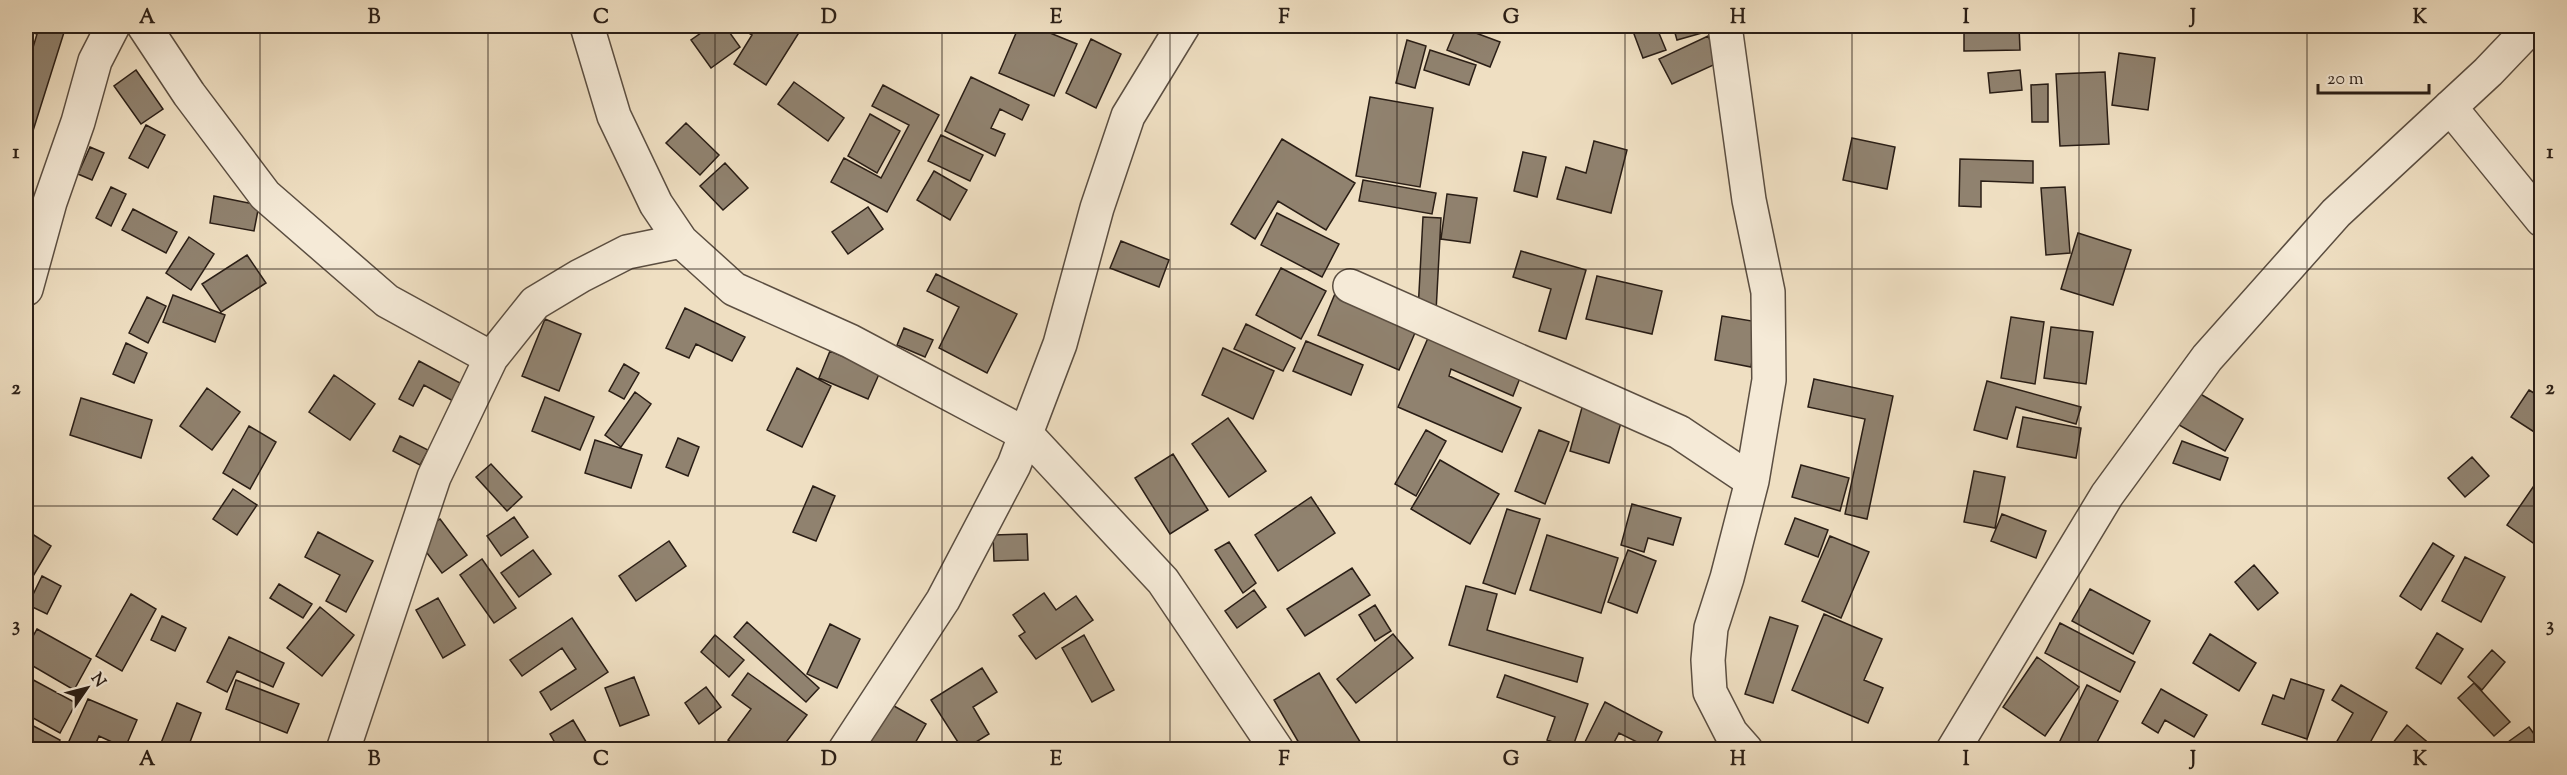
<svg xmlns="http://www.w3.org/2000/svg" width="2567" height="775" viewBox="0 0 2567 775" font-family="'Sorts Mill Goudy',serif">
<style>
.building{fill:#90826f;stroke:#2a1e16;stroke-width:1.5}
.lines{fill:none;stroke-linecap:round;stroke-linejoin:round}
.minor-casing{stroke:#5b4e41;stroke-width:36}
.minor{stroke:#f5ead7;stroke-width:33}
.grid{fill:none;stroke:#2a1e16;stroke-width:1.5;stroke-opacity:0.55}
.neatline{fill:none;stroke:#2a1e16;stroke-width:2}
.grid-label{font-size:20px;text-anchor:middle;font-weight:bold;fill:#2a1e16}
</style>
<rect width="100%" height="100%" fill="#efdfc2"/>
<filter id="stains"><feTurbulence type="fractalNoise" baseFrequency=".00333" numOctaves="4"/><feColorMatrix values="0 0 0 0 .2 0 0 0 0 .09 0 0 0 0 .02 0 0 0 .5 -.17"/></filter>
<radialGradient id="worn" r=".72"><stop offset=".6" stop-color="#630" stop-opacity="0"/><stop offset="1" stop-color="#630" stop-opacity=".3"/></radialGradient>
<path class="building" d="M31 26H66L26 153V71L37 34 30 32Z
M711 26H725L740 47 711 68 691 40Z
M738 26H792L800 31 766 85 734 64 752 35Z
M1019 26H1033L1077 44 1054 96 999 73Z
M1457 26 1500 42 1490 67 1447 50Z
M1631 26H1656L1666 50 1643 58Z
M1673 26H1708L1709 31 1677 40Z
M1964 26H2019L2020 50 1964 51Z
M1708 36 1720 62 1672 84 1659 59Z
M1091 39 1121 54 1096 108 1066 93Z
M1407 40 1426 46 1415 88 1396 83Z
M1430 50 1476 65 1469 85 1424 70Z
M2119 53 2155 58 2148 110 2112 105Z
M136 70 163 109 141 124 114 86Z
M2020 70 2022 90 1990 93 1988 73Z
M2105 72 2109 144 2060 146 2056 74Z
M971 77 1029 105 1022 120 1000 109 991 128 1005 134 995 156 945 131Z
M794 82 844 118 828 141 778 104Z
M2048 84V122H2032L2031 85Z
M883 85 939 115 887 212 831 182 844 158 881 178 909 125 872 106Z
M1370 97 1433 108 1420 187 1356 176Z
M870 114 900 131 877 173 848 156Z
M686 123 719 155 700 175 666 143Z
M146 125 165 135 148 168 129 158Z
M941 135 983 155 970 181 928 161Z
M1852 138 1895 147 1887 189 1843 180Z
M1282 139 1355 183 1326 230 1278 201 1255 239 1231 224Z
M1594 141 1627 150 1611 213 1557 199 1566 167 1586 173Z
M90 147 104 153 92 180 78 174Z
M1523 152 1546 157 1537 197 1514 191Z
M1960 159 2033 161V183L1981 181V207L1959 206Z
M725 163 748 188 723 210 700 186Z
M934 171 967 190 950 220 917 200Z
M1363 180 1436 193 1432 214 1359 201Z
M111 187 126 194 111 226 96 218Z
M2065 187 2070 253 2046 255 2041 188Z
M1447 194 1477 198 1470 243 1441 239Z
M214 196 259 205 254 231 210 223Z
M868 207 883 229 848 254 832 232Z
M133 209 177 232 166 253 122 230Z
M1277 213 1339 244 1322 277 1261 245Z
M1423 217 1441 218 1436 312 1418 311Z
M2078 233 2131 250 2113 305 2061 289Z
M189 237 214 254 191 290 166 273Z
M1121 241 1169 260 1159 287 1110 268Z
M1521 251 1586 270 1566 339 1539 331 1551 289 1513 277Z
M247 255 266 283 221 312 202 284Z
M1281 268 1326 291 1301 339 1256 315Z
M936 274 1017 314 987 373 939 348 959 307 927 291Z
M1597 276 1662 291 1652 334 1586 319Z
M1339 284 1421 319 1399 370 1318 335Z
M173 295 225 315 215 342 163 322Z
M147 297 166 306 148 343 129 333Z
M685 308 745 337 732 361 696 344 689 358 666 348Z
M1722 316 1758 322 1751 367 1715 360Z
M2011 317 2044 322 2035 384 2001 378Z
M545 319 581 334 559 391 522 376Z
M1246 324 1295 348 1283 371 1234 349Z
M2051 327 2093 332 2086 384 2044 378Z
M904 328 933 340 925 357 897 345Z
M1428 338 1520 378 1513 396 1451 369 1449 376 1521 408 1502 452 1398 407Z
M1306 341 1363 365 1351 395 1293 371Z
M126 343 147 353 134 383 113 374Z
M1223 348 1274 371 1253 419 1202 395Z
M830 351 880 372 868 399 819 378Z
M419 361 462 384 453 401 424 385 413 406 399 399Z
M624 364 639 373 624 399 609 391Z
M797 368 831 386 802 447 767 430Z
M334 375 375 404 350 440 309 412Z
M1814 379 1893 396 1867 519 1845 514 1865 419 1808 407Z
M1987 381 2081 407 2076 424 2016 407 2007 439 1974 430Z
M207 388 240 412 212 450 180 426Z
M2529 390 2542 398V437L2511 417Z
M635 392 651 404 621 447 605 435Z
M2197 392 2243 419 2225 451 2179 425Z
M545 397 594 417 580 450 532 431Z
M81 398 152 420 141 458 70 435Z
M1583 404 1623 416 1609 463 1570 451Z
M2023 417 2081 428 2076 458 2017 447Z
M1228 418 1266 471 1229 497 1192 444Z
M249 426 276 442 250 489 223 473Z
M1426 430 1446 441 1416 496 1395 484Z
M1539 430 1569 442 1545 504 1515 491Z
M400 436 428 450 420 465 393 451Z
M678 438 699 447 688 476 666 467Z
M595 440 642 455 631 488 585 473Z
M2182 441 2228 458 2220 480 2173 463Z
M1173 454 1208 510 1170 534 1135 478Z
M2472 457 2489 476 2465 497 2448 478Z
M1440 460 1499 494 1470 544 1411 509Z
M491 464 522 497 507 511 476 477Z
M1801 465 1849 478 1840 511 1792 497Z
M1974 471 2005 477 1995 528 1964 522Z
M2540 477 2542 479V543L2539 547 2507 525Z
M813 486 835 496 816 541 793 532Z
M233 489 257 505 237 535 213 519Z
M1311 497 1335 533 1278 571 1255 535Z
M1632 504 1681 518 1673 545 1648 538 1644 552 1621 545Z
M1507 509 1540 519 1515 594 1483 583Z
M2002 514 2046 531 2036 558 1991 541Z
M514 517 528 537 501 556 487 536Z
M1795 518 1828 530 1818 557 1785 544Z
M440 519 467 555 442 573 415 537Z
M26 530 51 546 26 588Z
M318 532 373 561 346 612 326 601 340 575 305 557Z
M1027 534 1028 560 994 561 993 535Z
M1547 535 1618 558 1601 613 1530 590Z
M1830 536 1869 552 1841 618 1802 601Z
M669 541 686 566 636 601 619 576Z
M1229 542 1256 583 1243 593 1215 550Z
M2433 543 2454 556 2421 610 2400 596Z
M533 550 551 574 519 597 501 573Z
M1628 550 1656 561 1637 613 1608 602Z
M2465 557 2505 577 2481 622 2442 601Z
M482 559 516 608 494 623 460 575Z
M2254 565 2278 593 2258 610 2235 582Z
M1352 568 1370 595 1305 636 1287 609Z
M42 576 61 586 47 614 28 605Z
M279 584 312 604 303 618 270 598Z
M1466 586 1497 594 1487 630 1583 658 1577 682 1449 645Z
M2090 589 2150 621 2133 654 2072 621Z
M1254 590 1266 607 1237 628 1225 611Z
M1044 593 1056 610 1076 596 1093 620 1036 659 1019 636 1025 632 1013 615Z
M131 594 156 609 122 671 96 656Z
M438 598 465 645 443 658 416 610Z
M1375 605 1391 631 1375 641 1359 615Z
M320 607 354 635 322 676 287 648Z
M1824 614 1882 639 1864 680 1883 688 1868 723 1792 690Z
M162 616 186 628 175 651 151 640Z
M1770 617 1798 626 1773 703 1745 694Z
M572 618 608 672 551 710 540 692 576 669 562 648 522 676 510 660Z
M747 622 819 688 806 702 734 637Z
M2060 623 2135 662 2120 692 2045 653Z
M830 624 860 639 837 688 807 674Z
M37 629 91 659 74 690 26 662V649Z
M2437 633 2463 649 2441 684 2416 668Z
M1393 634 1413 658 1356 703 1337 679Z
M2210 634 2256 663 2239 691 2193 663Z
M715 635 744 660 729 677 701 652Z
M1084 635 1114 690 1092 702 1062 648Z
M229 637 284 663 273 687 237 671 227 692 207 682Z
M2492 650 2505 662 2482 690 2468 677Z
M2037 657 2079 687 2045 736 2003 707Z
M982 668 997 692 973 707 989 734 963 750 931 700Z
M748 673 807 715 780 750H742L728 740 751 709 732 695Z
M1319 673 1362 745 1354 750H1303L1274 700Z
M1505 675 1588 704 1572 749 1547 740 1555 717 1497 697Z
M26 676 76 703 60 733 26 714Z
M634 677 649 715 620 726 605 688Z
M2291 679 2324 690 2307 739 2262 724 2273 695 2284 699Z
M236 680 299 704 287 733 226 709Z
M2474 683 2510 722 2494 736 2458 698Z
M2087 685 2118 701 2093 750H2067L2058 745Z
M2341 685 2387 712 2366 750H2332L2353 713 2332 700Z
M706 687 721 707 699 724 685 703Z
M2161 689 2207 715 2194 737 2165 720 2158 733 2142 723Z
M88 699 137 720 125 748 99 736 93 750H65Z
M887 702 926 724 911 750H861Z
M1605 702 1662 732 1653 750 1619 733 1610 750H1581Z
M177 703 201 713 187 750H162L159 748Z
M573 720 591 750H559L550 734Z
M26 722 60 740 55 750H26Z
M2407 725 2437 750 2388 749Z
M2529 727 2542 745V750H2502L2501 747Z"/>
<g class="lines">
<defs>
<path id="minor" d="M144 26 189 94 265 195 387 301 491 358
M587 26 614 116 656 204 681 241 734 289 850 341 1027 435 1163 581 1277 750
M1725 26 1749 200 1768 292 1769 380 1752 481 1727 578 1711 628 1708 660 1710 692 1731 733 1746 750
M2450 107 2542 220
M1350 286 1679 432 1752 481
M26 289 50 202 78 122 95 61 113 26
M343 750 434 477 491 358 535 303 580 276 627 252 681 241
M845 750 943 600 1014 465 1060 344 1097 208 1128 116 1183 26
M1953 750 2107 495 2207 358 2336 213 2488 72 2532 26"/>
</defs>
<use href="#minor" class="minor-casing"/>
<use href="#minor" class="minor"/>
</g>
<path class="grid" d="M260 26V750M488 26V750M715 26V750M942 26V750M1170 26V750M1397 26V750M1625 26V750M1852 26V750M2079 26V750M2307 26V750M26 269H2542M26 506H2542"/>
<rect width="2567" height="775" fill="none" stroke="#efdfc2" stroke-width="66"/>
<g transform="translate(87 688) rotate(55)" stroke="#f5ead7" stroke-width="4.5" paint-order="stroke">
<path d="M0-4.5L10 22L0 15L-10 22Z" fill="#2a1e16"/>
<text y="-9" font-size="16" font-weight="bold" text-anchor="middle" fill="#2a1e16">N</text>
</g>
<path d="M2318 84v9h111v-9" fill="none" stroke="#2a1e16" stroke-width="3"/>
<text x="2327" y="84" font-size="18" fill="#2a1e16" stroke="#f5ead7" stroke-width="4.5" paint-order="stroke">20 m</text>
<rect x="33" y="33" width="2501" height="709" class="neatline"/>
<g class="grid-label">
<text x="147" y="23">A</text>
<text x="374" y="23">B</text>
<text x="601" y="23">C</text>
<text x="829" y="23">D</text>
<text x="1056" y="23">E</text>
<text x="1284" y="23">F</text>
<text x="1511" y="23">G</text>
<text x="1738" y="23">H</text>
<text x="1966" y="23">I</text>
<text x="2193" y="23">J</text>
<text x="2420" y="23">K</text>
<text x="16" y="158">1</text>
<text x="2550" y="158">1</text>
<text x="16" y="394">2</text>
<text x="2550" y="394">2</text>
<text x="16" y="631">3</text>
<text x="2550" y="631">3</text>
<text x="147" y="765">A</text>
<text x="374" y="765">B</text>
<text x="601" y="765">C</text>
<text x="829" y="765">D</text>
<text x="1056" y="765">E</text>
<text x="1284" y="765">F</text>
<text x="1511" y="765">G</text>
<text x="1738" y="765">H</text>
<text x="1966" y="765">I</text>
<text x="2193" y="765">J</text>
<text x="2420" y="765">K</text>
</g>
<rect width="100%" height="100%" filter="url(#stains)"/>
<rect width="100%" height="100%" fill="url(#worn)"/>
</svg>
